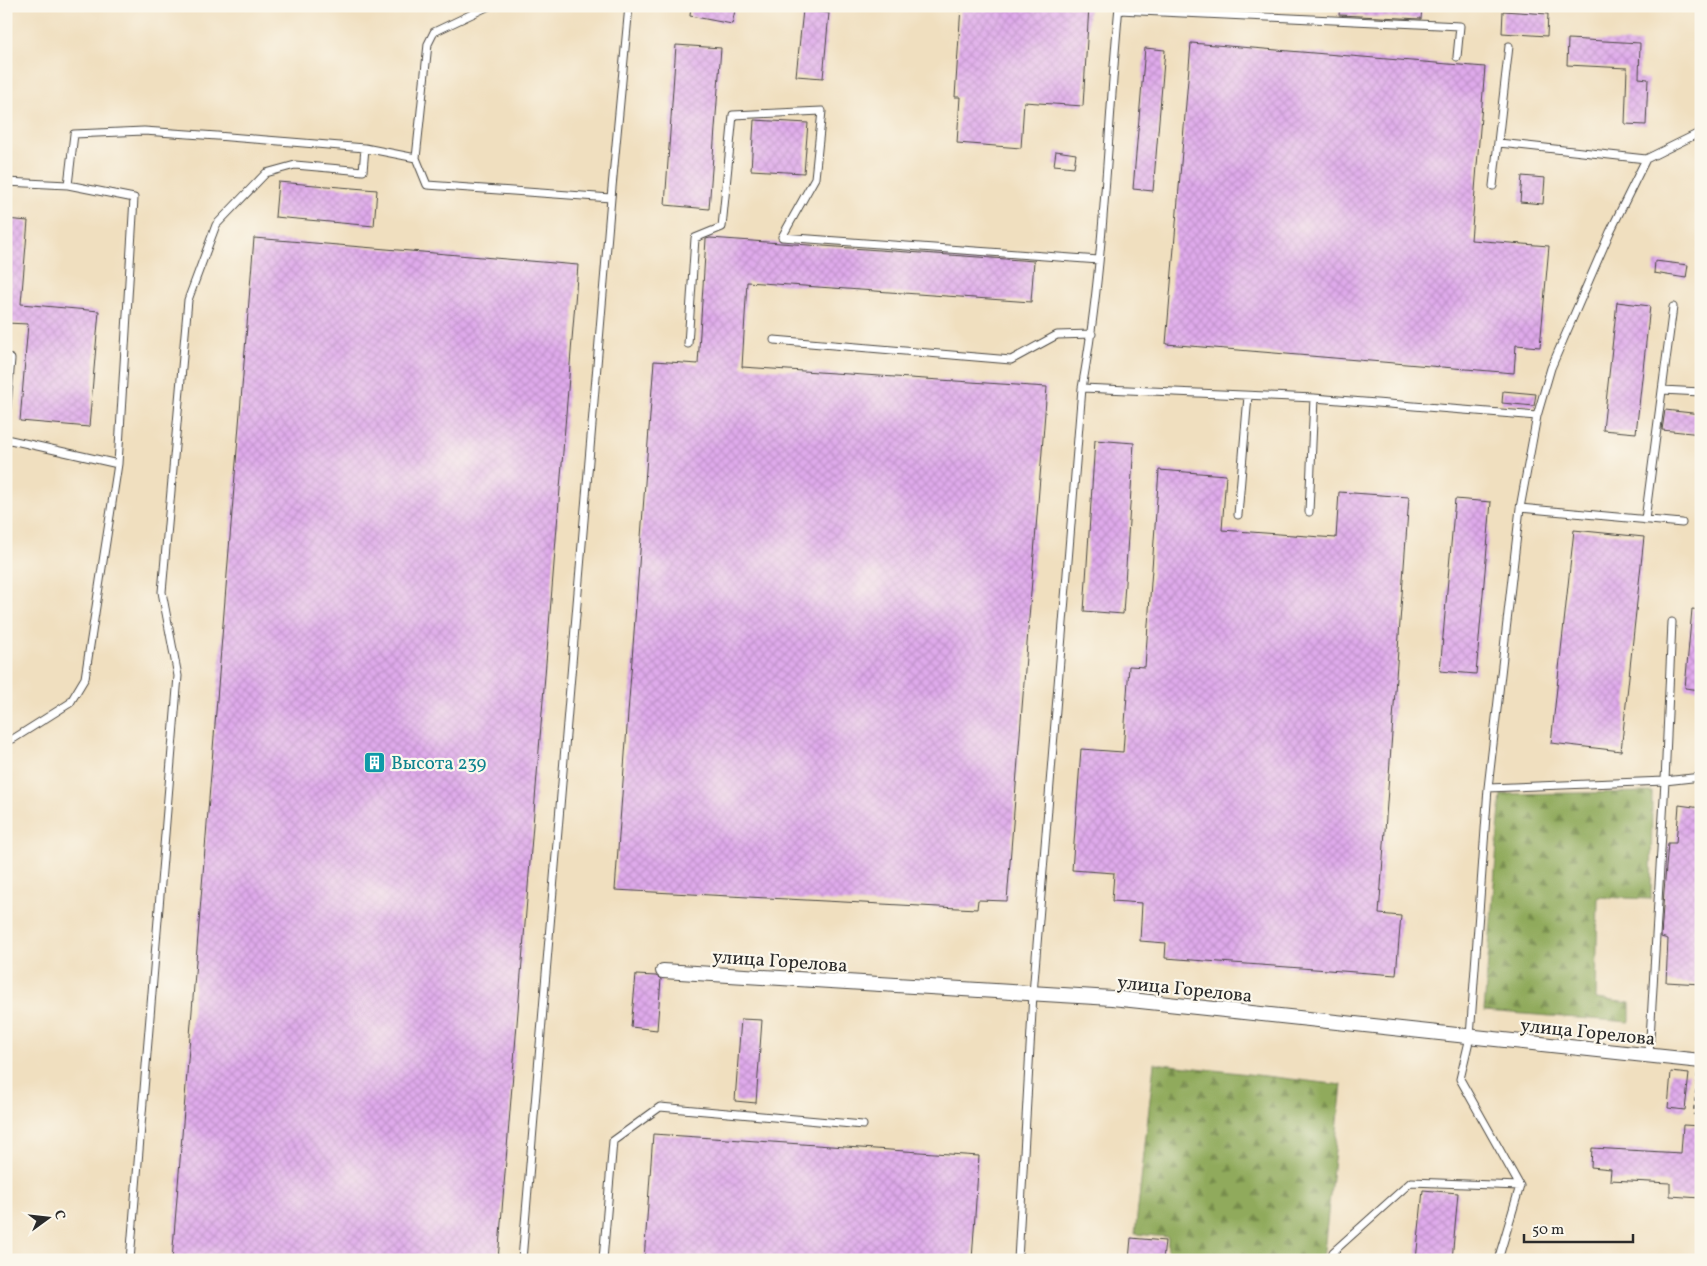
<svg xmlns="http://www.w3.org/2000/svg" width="1707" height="1266" viewBox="0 0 1707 1266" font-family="Vollkorn,serif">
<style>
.forest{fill:url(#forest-firs);stroke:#5e6a44}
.building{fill:url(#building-cross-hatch)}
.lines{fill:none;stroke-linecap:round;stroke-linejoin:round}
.service-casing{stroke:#494641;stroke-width:9}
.minor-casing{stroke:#494641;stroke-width:16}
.path{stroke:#494641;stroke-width:2.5;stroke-dasharray:4 4;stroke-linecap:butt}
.service{stroke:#fff;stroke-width:7}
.minor{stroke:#fff;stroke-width:14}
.labels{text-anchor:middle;stroke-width:4.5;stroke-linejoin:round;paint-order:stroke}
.culture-label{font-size:19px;fill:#0d838f;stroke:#fbf7ec;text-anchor:start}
.street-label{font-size:19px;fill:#2b2b2b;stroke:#fbf7ec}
</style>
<defs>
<pattern id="forest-firs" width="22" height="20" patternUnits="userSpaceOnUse" patternTransform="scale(1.25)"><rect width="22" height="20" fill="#90aa5c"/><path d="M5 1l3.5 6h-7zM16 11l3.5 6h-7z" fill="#768b4c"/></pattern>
<pattern id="building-cross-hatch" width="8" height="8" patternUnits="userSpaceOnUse" patternTransform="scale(1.25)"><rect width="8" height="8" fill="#dfaaeb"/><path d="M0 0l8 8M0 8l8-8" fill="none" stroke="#c092ca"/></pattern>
</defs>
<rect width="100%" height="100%" fill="#fbf7ec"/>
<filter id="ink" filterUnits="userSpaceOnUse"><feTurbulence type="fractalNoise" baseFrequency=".02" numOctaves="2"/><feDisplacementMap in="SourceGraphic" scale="10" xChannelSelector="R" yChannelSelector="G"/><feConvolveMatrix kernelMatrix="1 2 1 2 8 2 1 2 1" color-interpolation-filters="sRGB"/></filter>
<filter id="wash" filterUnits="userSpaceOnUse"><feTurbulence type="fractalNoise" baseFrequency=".0096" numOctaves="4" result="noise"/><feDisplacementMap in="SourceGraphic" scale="20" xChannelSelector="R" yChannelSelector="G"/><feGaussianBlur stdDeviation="1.12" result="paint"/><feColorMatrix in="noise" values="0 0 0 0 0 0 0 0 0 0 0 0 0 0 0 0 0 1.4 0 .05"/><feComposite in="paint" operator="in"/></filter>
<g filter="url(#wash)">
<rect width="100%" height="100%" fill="#f0dfbf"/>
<path class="forest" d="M1652 792 1651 899 1598 897 1596 999 1630 1003V1022L1484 1011 1501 794Z
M1154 1063 1342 1085 1323 1260H1167L1168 1237 1135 1234Z"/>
<g id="blocks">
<path class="building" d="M691 6H736L732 24 690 16Z
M961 6H1089L1083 106 1024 102 1021 148 957 143 960 97H955Z
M1340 6H1413L1422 7 1421 19 1339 15Z
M803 10 829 13 823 78 796 76Z
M1503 11 1548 14 1547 36 1502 33Z
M1568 39 1640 43 1639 78 1648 79 1646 125 1625 124 1627 68 1567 65Z
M1191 43 1485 67 1471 240 1549 246 1540 347 1516 345 1514 373 1166 344Z
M676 45 721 48 709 209 665 205Z
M1145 48 1165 50 1153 191 1133 189Z
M754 120 808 123 804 173 751 170Z
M1056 151 1076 154 1074 167 1054 165Z
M1522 176 1545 178 1543 204 1520 202Z
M278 182 377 190 374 226 275 217Z
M6 219 28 221 21 304 99 311 89 427 20 421 28 324 6 323Z
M254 238 578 265 498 1260H172Z
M710 238 1034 261 1031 302 747 282 742 367 1047 387 1007 901 978 900 977 909 615 890 654 361 698 364 706 239Z
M1655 261 1688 265 1686 278 1654 273Z
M1617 302 1650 306 1636 433 1603 430Z
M1503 391 1536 394 1534 406 1502 403Z
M1665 410 1701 414V434L1662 430Z
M1095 440 1134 443 1123 614 1084 611Z
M1159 470 1226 475 1222 530 1336 538 1339 492 1409 497 1379 914 1401 916 1396 975 1165 958 1166 943 1140 941 1142 903 1112 901 1114 873 1072 870 1081 749 1123 752 1129 666 1145 667Z
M1455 499 1491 502 1476 674 1440 671Z
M1574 530 1644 537 1621 751 1551 743Z
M1692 609 1701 610V690L1685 688Z
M1679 805 1701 808V984L1666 982 1668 939 1661 937 1664 891 1668 843H1676Z
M636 975 656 976 661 979 657 1030 631 1027Z
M741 1019 762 1020 756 1103 735 1101Z
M1671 1072 1689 1074 1685 1110 1668 1108Z
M1683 1125 1701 1126V1198L1670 1196V1183L1610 1180 1611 1169 1591 1167 1592 1148 1681 1153Z
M653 1134 979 1156 972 1260H644Z
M1423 1190 1458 1193 1452 1260H1416Z
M1131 1238 1165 1241 1163 1260H1129Z"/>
</g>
</g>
<g filter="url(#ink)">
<use href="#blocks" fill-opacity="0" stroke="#494641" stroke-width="1"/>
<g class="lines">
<defs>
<path id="service" d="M1119 10 1460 26 1457 57
M1499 143 1646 159
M416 158 427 185 611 198
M6 182 68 185 134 198 118 464 85 678 70 703 13 739 6 741
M68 185 74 134 144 131 217 136 365 148 416 158 428 44 434 32 489 6
M1493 186 1509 46
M774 340 1011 360 1057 335 1092 334
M688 344 695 238 722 227 733 115 822 111 815 178 782 237 1099 260
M6 357 11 359 6 418
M1082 388 1314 398 1537 416
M1662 390 1701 392
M6 439 118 464
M1520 508 1682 523
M1309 512 1314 398
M1238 515 1248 396
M1645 520 1673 307
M1488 788 1665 781 1672 622
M1649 1056 1665 781 1701 777
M1333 1252 1411 1182 1520 1186
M130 1260 178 676 162 592 188 300 216 225 266 173 295 165 363 171 365 148
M522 1260 611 198 629 6
M603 1260 613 1141 660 1107 863 1125
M1018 1260 1033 994 1082 388C1105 262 1107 133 1119 6
M1498 1260 1520 1186 1460 1079 1470 1037 1488 788 1520 508 1537 416 1551 368 1610 232 1646 159 1701 132"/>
<path id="minor" d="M663 971 1112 998 1701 1061"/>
</defs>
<use href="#service" class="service-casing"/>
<use href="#minor" class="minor-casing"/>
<path class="path" d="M1698 1074 1694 1114H1701"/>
<use href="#service" class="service"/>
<use href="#minor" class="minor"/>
</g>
</g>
<defs>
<symbol id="building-square" viewBox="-11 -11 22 22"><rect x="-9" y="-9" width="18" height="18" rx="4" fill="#0f9aa8" stroke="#fbf7ec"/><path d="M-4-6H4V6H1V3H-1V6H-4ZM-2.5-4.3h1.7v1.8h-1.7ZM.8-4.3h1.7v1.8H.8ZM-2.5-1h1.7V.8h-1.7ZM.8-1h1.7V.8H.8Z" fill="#fff"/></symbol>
</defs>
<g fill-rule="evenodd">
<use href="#building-square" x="362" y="750" width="25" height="25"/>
</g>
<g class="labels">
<g class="culture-label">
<text x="391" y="769">Высота 239</text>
</g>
<g class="street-label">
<text transform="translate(780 960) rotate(4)" y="7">улица Горелова</text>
<text transform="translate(1185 988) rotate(6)" y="7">улица Горелова</text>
<text transform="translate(1588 1031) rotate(6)" y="7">улица Горелова</text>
</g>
</g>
<rect width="1707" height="1266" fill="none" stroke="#fbf7ec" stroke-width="25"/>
<g transform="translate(48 1218) rotate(75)" stroke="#fbf7ec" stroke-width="4" paint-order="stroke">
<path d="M0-4L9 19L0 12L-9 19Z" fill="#2b2b2b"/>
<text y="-8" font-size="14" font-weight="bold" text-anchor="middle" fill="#2b2b2b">С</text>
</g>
<path d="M1524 1234v8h109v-8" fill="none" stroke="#2b2b2b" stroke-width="2.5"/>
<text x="1532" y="1234" font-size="15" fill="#2b2b2b" stroke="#fbf7ec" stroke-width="4" paint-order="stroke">50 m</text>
</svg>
